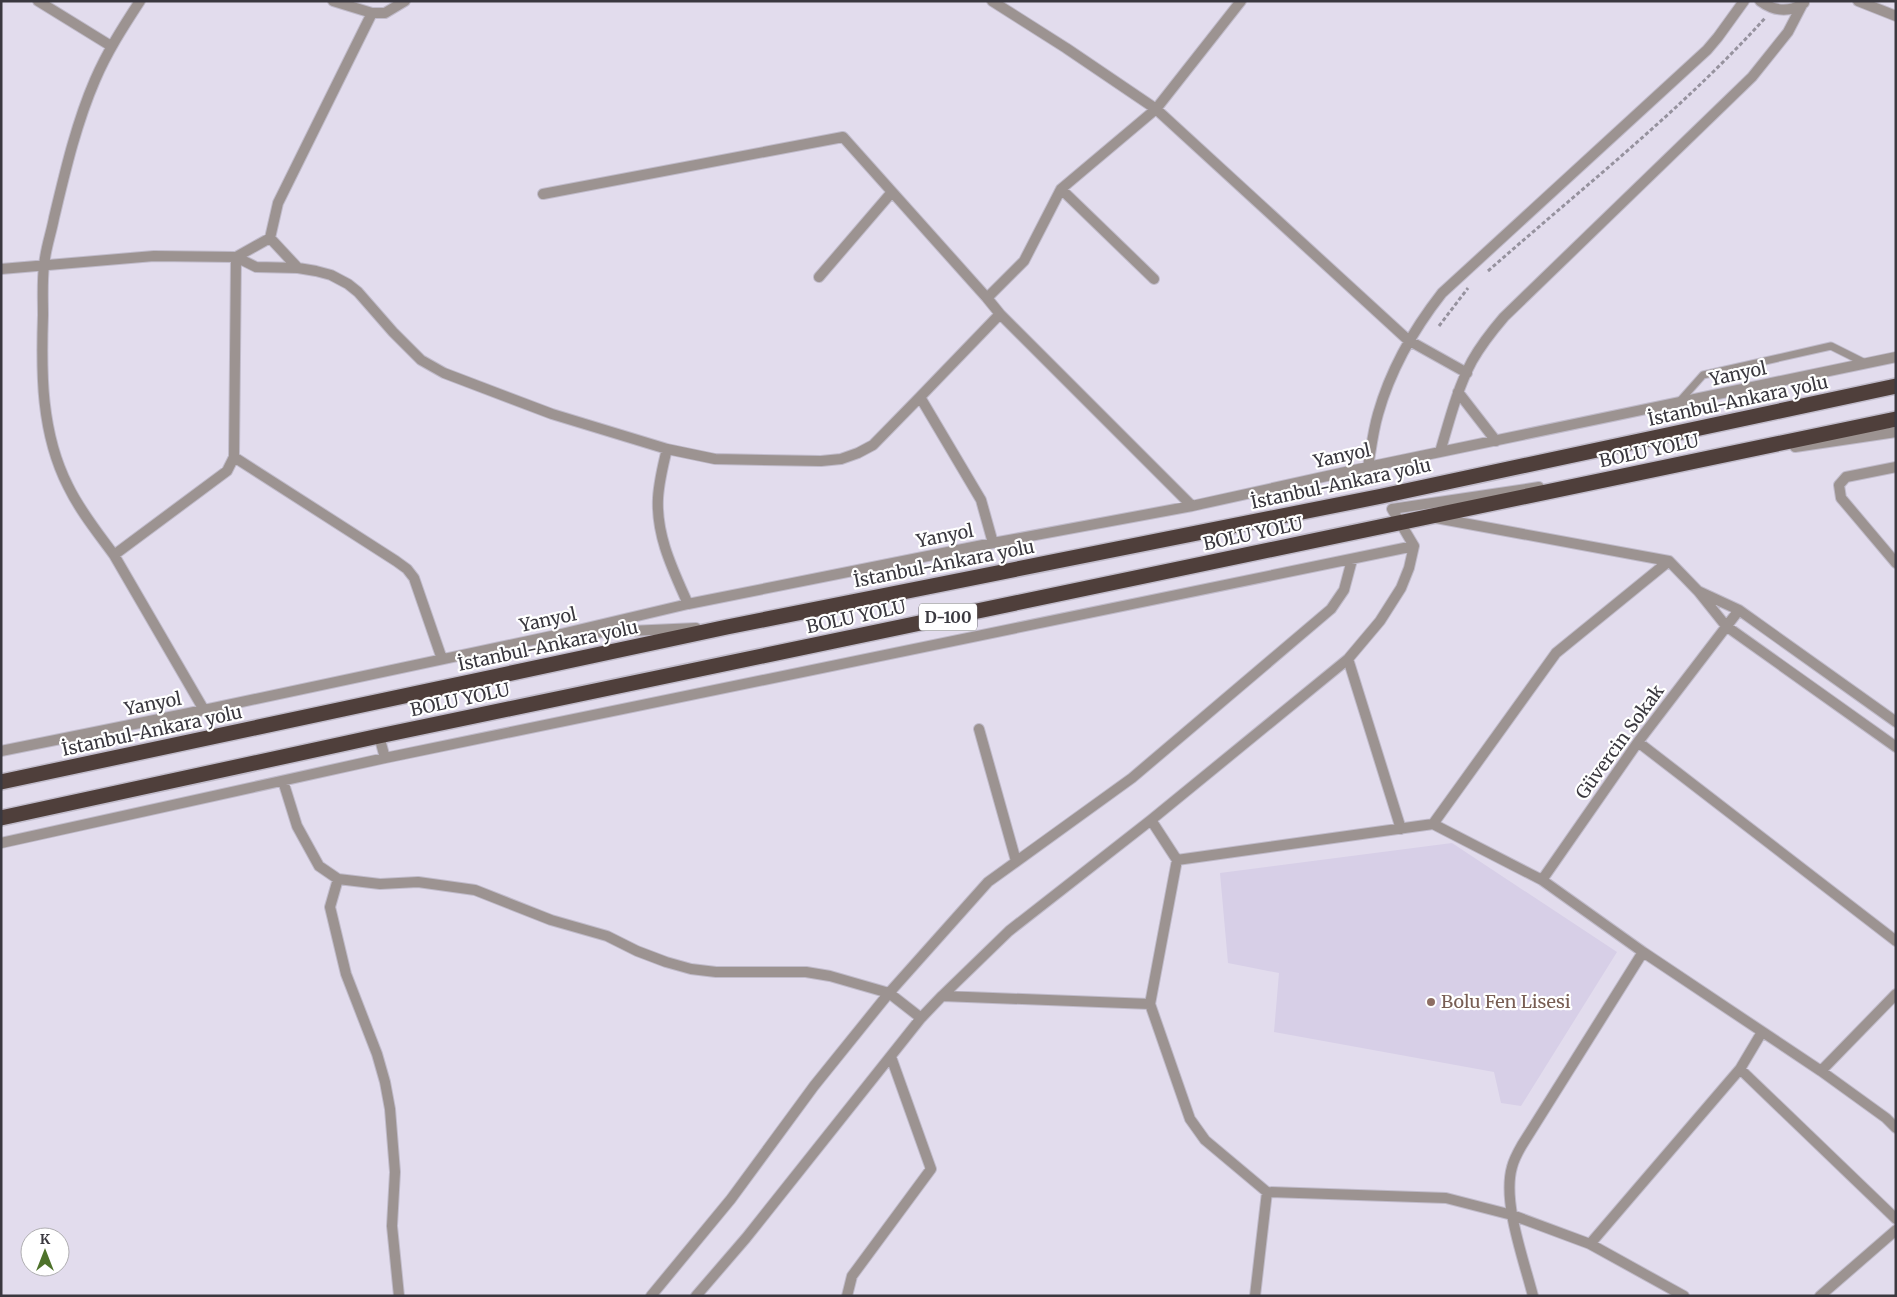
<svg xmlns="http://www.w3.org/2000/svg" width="1897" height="1297" viewBox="0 0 1897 1297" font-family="Merriweather,serif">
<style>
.built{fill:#d7cfe7}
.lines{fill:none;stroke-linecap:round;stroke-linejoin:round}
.lane-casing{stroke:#c0bbca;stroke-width:9}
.street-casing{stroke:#c0bbca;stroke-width:12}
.highway-casing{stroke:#c0bbca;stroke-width:18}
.path{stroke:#96929e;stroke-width:3;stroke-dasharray:4 2.5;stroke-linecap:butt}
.lane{stroke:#9c9391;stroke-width:7}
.street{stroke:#9c9391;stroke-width:10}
.highway{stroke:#4f3f3b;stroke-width:15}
.education-dot{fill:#8d6e63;stroke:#fff;stroke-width:2}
.labels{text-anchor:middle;stroke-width:4.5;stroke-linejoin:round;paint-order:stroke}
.shield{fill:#fff;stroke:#757479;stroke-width:1}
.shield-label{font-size:16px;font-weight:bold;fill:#3a383f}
.street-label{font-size:18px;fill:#3a383f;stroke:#fff}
.education-label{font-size:18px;fill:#785e54;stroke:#fff;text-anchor:start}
</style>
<rect width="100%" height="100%" fill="#e2dced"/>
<path class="built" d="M1452 843 1617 952 1521 1106 1501 1103 1494 1072 1274 1032 1279 973 1228 963 1220 873Z"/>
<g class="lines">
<defs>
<path id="lane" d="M1679 402 1703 375 1831 346 1865 363"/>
<path id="street" d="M38 1 111 46
M333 1 372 13
M992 1 1066 48 1156 109 1408 340 1467 373
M1760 1C1774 11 1789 13 1804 3
M1858 1 1896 16
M1061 189 1154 279
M543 194 843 137 987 298
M270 238 298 268
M1 269 154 256 236 257 256 267 298 268 316 271 331 275 348 284 358 292 393 332 421 360 444 373 552 414 667 449 715 459 821 461 841 459 858 453 873 445 920 397 981 500 993 543
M819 277 892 192
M1000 314 987 298 1024 261 1061 189 1156 109 1241 1
M1458 392 1496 441
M920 397 1000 314 1192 506
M1795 447 1896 432
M667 449C663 465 659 481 658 498 656 536 673 570 688 604
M1440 452C1449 422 1457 389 1472 361 1481 345 1492 331 1504 317L1752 77 1788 32 1802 5
M234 457 236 257 270 238 278 203 372 13H385L405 1
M1368 467C1371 449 1373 431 1378 414 1391 368 1413 330 1442 293L1707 50 1718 37 1744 1
M1896 467 1846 477 1839 485 1841 498 1896 563
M1436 518 1669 561 1698 591
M114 555C98 533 80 511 68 486 41 433 41 373 43 315 43 299 42 282 44 266 45 250 51 234 54 218 65 172 76 124 95 80 107 52 123 27 140 1
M586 633 696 628
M1348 659 1401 829
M204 710 114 555 227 471 234 457 396 561 407 569 414 578 442 659
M1896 722 1739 610 1698 591 1726 626 1896 747
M979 729 1016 861
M379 736 385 758
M1638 742 1896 941
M1 751 204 710 561 634 688 604 993 543 1192 506 1368 467 1896 357
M283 781 297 826 319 866 338 879 380 884 418 882 475 890 551 920 607 936 637 951 666 962 691 969 716 972H806L830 976 889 993 921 1018
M1433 824 1542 880 1643 952 1821 1071 1886 1118 1896 1128
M1 843 385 758 1414 546 1392 509 1539 487
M1177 860 1433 824 1556 653 1669 561
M338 879 330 907 346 974 377 1054 385 1082 390 1109 395 1172 392 1226 399 1296
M1542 880 1638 742 1739 610
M942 996 1150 1004 1190 1119 1205 1140 1267 1192 1255 1296
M1150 1004 1177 860 1151 820
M1740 1069 1896 1219
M1821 1071 1896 994
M1267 1192 1446 1198 1512 1215 1590 1244 1684 1296
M1590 1244 1740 1069 1762 1032
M651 1296 731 1199 814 1086 889 993 988 882 1132 778 1331 609 1344 590 1352 560
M696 1296 746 1238 921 1018 942 996 1009 931 1151 820 1348 659 1380 621 1401 588 1409 568 1414 546
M847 1296 852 1276 931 1169 891 1057
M1533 1296C1524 1260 1502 1202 1512 1167 1514 1159 1518 1152 1522 1145L1643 952
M1820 1296 1896 1230"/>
<path id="highway" d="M1 782 727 627 1382 496 1896 386
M1 818 379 736 1896 419"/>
</defs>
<use href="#lane" class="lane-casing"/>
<use href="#street" class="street-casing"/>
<use href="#highway" class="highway-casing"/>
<path class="path" d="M1488 271C1582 188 1682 110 1766 17
M1439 326 1468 288"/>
<use href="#lane" class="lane"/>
<use href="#street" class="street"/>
<use href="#highway" class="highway"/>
</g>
<circle class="education-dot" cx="1431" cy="1002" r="5"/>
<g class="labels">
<rect class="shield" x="919" y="603.5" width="58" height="27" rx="4"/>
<g class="shield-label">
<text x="948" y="623">D-100</text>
</g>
<g class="street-label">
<text transform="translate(1738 374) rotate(-12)" y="6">Yanyol</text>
<text transform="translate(1738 401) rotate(-12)" y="6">İstanbul-Ankara yolu</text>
<text transform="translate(1649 451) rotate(-12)" y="6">BOLU YOLU</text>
<text transform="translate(1342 456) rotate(-12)" y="6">Yanyol</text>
<text transform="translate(1341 484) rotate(-12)" y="6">İstanbul-Ankara yolu</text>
<text transform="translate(1253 534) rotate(-12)" y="6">BOLU YOLU</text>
<text transform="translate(945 536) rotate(-11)" y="6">Yanyol</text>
<text transform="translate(944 564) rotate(-11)" y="6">İstanbul-Ankara yolu</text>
<text transform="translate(856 617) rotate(-12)" y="6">BOLU YOLU</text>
<text transform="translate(548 620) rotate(-12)" y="6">Yanyol</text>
<text transform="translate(548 646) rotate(-12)" y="6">İstanbul-Ankara yolu</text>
<text transform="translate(460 700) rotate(-12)" y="6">BOLU YOLU</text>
<text transform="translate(153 704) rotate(-11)" y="6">Yanyol</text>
<text transform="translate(152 731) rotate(-12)" y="6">İstanbul-Ankara yolu</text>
<text transform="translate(1620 742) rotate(-54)" y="6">Güvercin Sokak</text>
</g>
<g class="education-label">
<text x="1441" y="1008">Bolu Fen Lisesi</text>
</g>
</g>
<rect width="1897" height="1297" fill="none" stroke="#3a383f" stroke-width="5"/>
<g transform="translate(45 1252)"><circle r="24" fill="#ffffff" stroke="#b0afb2"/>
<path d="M0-4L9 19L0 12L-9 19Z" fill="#4e722b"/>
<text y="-8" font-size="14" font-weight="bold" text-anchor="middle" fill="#3a383f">K</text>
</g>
</svg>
